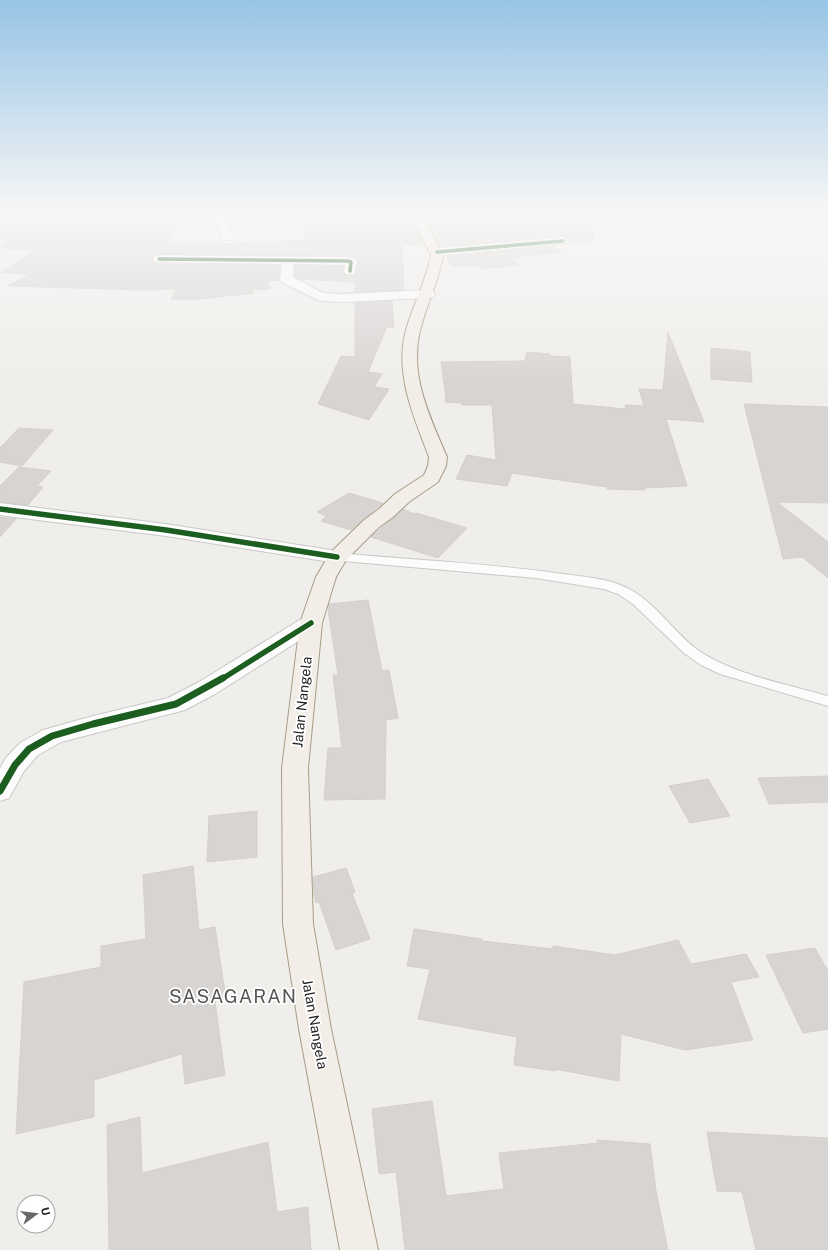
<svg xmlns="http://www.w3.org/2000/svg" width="828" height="1250" viewBox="0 0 828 1250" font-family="'Public Sans',sans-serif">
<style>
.building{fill:#d7d4d2;stroke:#d3d0cc}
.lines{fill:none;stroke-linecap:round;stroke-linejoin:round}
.lane-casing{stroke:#c9c8c7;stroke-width:2}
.street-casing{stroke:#c9c8c7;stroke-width:2}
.primary-casing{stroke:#a79c86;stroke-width:2}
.lane{fill:#fdfcfc;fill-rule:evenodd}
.street{fill:#fdfcfc;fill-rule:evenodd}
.primary{fill:#f3ede7;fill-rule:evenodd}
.cycleway-far2-casing{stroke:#fff;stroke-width:5}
.cycleway-far1-casing{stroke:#fff;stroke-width:8}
.cycleway-casing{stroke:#fff;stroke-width:10}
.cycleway-far2{stroke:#1b5e20;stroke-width:3.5}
.cycleway-far1{stroke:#1b5e20;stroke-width:5.5}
.cycleway{stroke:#1b5e20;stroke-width:7}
.labels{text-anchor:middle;stroke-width:3.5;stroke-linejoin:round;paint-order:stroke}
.street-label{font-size:14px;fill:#222;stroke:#fff}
.near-quarter-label{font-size:19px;letter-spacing:1px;fill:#555;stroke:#fff}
</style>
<rect width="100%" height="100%" fill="#f0eeeb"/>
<path class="building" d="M0 214H106L105 215H123L121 217 148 218H149L144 225H179L169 242 213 241V244L306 240 302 224H305V214H413V223L424 244 402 245 404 290 355 292V282L300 279 295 276V266H343V271L345 275H355L358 261 355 258 348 256 155 255 152 260 155 264 278 265 280 267 279 280 268 281 270 289 252 290 253 293 200 299H171L176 289 144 290 7 286 30 275 1 272 36 250 0 248 9 241 0 240Z
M425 214H592L594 242H570L568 238 563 236 442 246 441 243H439L427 221Z
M554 246 561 253 519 256 521 257 511 258 519 265 481 269 479 265 452 266 447 257Z
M392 301 394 327H387L368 372 382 374 374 387 389 389 369 420 318 404 341 356 355 357V303Z
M668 332 704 422 666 419 687 486 645 488V490L607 489V487L512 473 507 486 456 479 467 455 496 460 492 405H462V403L445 402 446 398 441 362 525 361 527 352 550 354 549 356 570 357 573 404 626 409 625 405 644 406 639 389 663 390Z
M711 348 750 352 752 382 711 379Z
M744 404 828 407V503L777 502 828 542V578L802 557 783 559Z
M19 428 53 430 22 466 0 462V448Z
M19 467 51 471 37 486 43 487 28 505 0 502V486Z
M349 493 383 503 351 530 321 521 326 516 317 512Z
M403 509 414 514 416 513 467 528 438 558 371 537Z
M0 517 16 519 0 537Z
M368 600 382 671 389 670 398 718 386 720 385 799 324 800 328 748H342L333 675H338L328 609 329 604Z
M828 776V802L769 804 758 778Z
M708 779 730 816 690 823 669 786Z
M257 811V857L207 862 209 816Z
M193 866 199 930 215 927 226 999 215 1001 225 1075 185 1084 182 1054 94 1080V1117L16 1134 24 982 101 967V946L146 939 143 875Z
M346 868 355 892 352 893 370 939 336 950 319 902 316 903 314 895 313 877Z
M414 929 482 939V941L553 949V946L615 955 678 940 691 964 746 954 759 977 731 982 753 1040 685 1050 621 1034 619 1081 555 1069V1071L514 1065 517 1037 418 1019 430 969 407 966Z
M815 948 828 971V1029L803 1033 766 955Z
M432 1101 446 1196 504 1189 499 1153 598 1143 597 1140 650 1144 656 1191 668 1250H405L396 1172 379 1174 372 1109Z
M140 1117 142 1173 268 1142 277 1212 308 1207 311 1250H109L107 1125Z
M707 1132 828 1138V1250H756L742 1192 717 1191Z"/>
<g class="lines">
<defs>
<path id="lane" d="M337 553C412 560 488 563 563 574 584 577 608 578 627 588 654 601 672 630 695 648 730 674 786 684 828 696V706L720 674 701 665 684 653 633 604 618 594 604 589 536 578 332 560 331 557 332 554Z"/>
<path id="street" d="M144 214H296L290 217 226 221 234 238 232 240H224L222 238 215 221 150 217Z
M563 237 567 239 569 241 567 243 437 256 433 255 431 252 433 249 437 248Z
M159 255 348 257 355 259 357 262 354 274H346L344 271 345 265 294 264 293 277 323 293 343 294 428 290 433 291 435 294 433 297 428 298 343 302 320 301 281 282 280 279 282 266 278 264 155 262 153 259 155 256Z
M0 503 166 524 337 551 344 553 347 557 344 561 337 563 166 536 14 517 0 515Z
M311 616 319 618 322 623 319 628 215 694 185 710 61 742 38 755 24 771 9 798 0 801V768L6 758 20 743 43 730 93 716 168 698 199 682 303 618Z"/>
<path id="primary" d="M414 214H424L426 222 443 255C439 281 426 305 420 331 409 375 430 417 447 457L446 466 438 482 409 502 393 517 378 528 346 560 336 577 322 623 308 768 313 924 331 1029 378 1250H340L299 1029 283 924 282 768 300 623 316 577 330 553 364 520 379 509 395 494 424 475 428 466 429 457C414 417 394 374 406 330 413 305 426 281 431 255L414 222Z"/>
</defs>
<use href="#lane" class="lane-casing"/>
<use href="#street" class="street-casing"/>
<use href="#primary" class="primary-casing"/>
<use href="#lane" class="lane"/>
<use href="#street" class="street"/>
<use href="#primary" class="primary"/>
<defs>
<path id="cycleway-far2" d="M437 252 563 241
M159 259 348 261 351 262 350 271"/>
<path id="cycleway-far1" d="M0 509 166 530 337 557
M222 679 311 623"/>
<path id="cycleway" d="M0 791 15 765 29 749 52 736 93 724 176 704 223 678"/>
</defs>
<use href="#cycleway-far2" class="cycleway-far2-casing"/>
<use href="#cycleway-far1" class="cycleway-far1-casing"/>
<use href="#cycleway" class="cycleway-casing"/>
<use href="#cycleway-far2" class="cycleway-far2"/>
<use href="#cycleway-far1" class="cycleway-far1"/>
<use href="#cycleway" class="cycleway"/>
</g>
<linearGradient id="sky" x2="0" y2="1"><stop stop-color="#97c4e6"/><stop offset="0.55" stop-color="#f8f7f6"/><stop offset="1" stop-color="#f8f7f6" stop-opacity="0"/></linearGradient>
<rect width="828" height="389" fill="url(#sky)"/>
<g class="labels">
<g class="street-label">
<text transform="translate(302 702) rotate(-84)" y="5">Jalan Nangela</text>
<text transform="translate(315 1024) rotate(80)" y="5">Jalan Nangela</text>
</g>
<g class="near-quarter-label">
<text x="233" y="1003">SASAGARAN</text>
</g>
</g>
<g transform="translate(36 1214) rotate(75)"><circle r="19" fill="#ffffff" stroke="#a7a7a7"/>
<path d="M0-3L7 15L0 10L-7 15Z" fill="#6a6968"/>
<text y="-6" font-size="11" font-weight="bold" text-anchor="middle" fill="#222222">U</text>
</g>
</svg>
